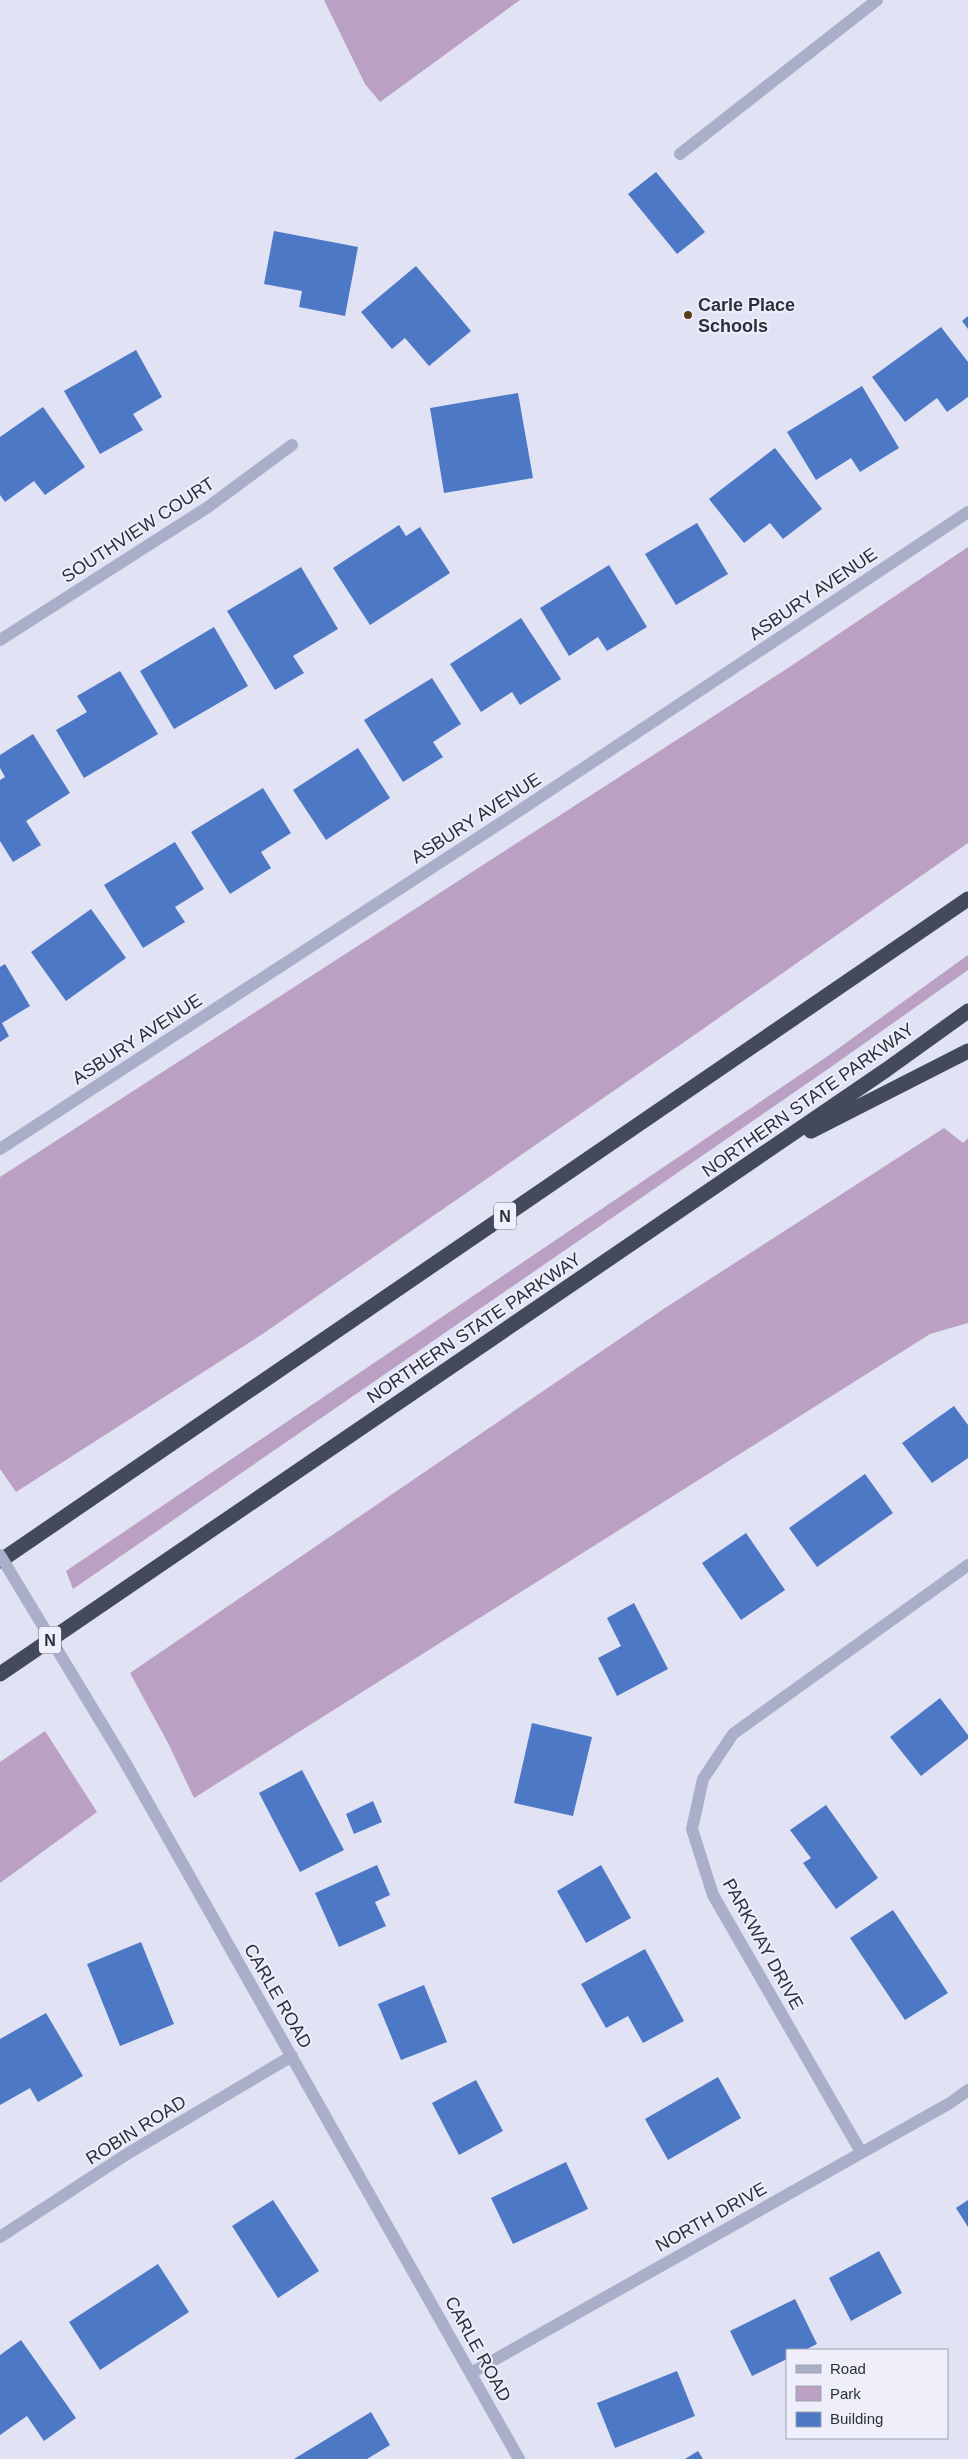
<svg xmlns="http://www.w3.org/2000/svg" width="968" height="2459" viewBox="0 0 968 2459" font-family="Helvetica,sans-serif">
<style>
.green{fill:#baa0c3}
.building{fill:#4d78c6}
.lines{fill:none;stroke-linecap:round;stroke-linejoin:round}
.minor{stroke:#a9aec9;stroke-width:12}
.highway{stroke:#424a5b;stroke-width:15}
.minor-bridge{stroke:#a9aec9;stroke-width:12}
.poi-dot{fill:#5d3c20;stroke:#eeeffb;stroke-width:2}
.labels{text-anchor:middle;stroke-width:4;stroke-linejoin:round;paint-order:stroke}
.shield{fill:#eeeffb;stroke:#666975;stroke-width:1}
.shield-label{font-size:16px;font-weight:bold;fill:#2b303b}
.poi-label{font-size:18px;font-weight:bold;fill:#2b303b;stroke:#eeeffb;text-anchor:start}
.street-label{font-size:18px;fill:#2b303b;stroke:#eeeffb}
</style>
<rect width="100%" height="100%" fill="#e1e2f4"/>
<path class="green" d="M324 0H520L380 102 365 84Z
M968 547V843L690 1038 264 1333 16 1492 0 1469V1177L788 668Z
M968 955V970L831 1067 73 1589 66 1571 825 1058Z
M944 1128 963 1143 968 1138V1323L930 1334 194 1798 168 1743 130 1673 665 1308Z
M45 1731 97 1812 0 1883V1762Z"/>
<path class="building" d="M656 172 705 232 677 254 628 194Z
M274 231 358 247 345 316 299 307 302 291 264 284Z
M416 266 471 331 429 366 405 338 392 349 361 312Z
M968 316V329L962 321Z
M941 327 968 362V397L947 412 937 398 905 422 872 377Z
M136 350 162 397 133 414 143 430 100 454 64 391Z
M862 386 899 448 860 472 851 458 816 480 787 432Z
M518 393 533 478 444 493 430 408Z
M43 407 85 467 45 495 34 481 5 502 0 495V437Z
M775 448 822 509 783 539 770 523 744 543 709 499Z
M697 523 728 574 676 605 645 554Z
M399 525 406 536 420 527 450 573 370 625 333 568Z
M609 565 647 627 607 651 598 637 569 656 540 608Z
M301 567 338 629 293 656 304 673 275 690 227 611Z
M521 618 561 679 520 705 512 692 481 712 450 664Z
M214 627 248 686 174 729 140 671Z
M120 671 158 734 84 778 56 730 87 712 77 696Z
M432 678 461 724 433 742 443 757 403 782 364 720Z
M33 734 70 793 26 821 41 845 13 862 0 841V780L5 777 0 768V755Z
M358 748 390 798 326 840 293 790Z
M263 788 291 833 261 852 271 868 230 894 191 832Z
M175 842 204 889 175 907 185 922 143 948 104 885Z
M91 909 126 958 66 1001 31 952Z
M5 964 30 1006 2 1023 9 1036 0 1042V967Z
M954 1406 968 1425V1458L932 1483 902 1443Z
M865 1474 893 1513 817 1567 789 1528Z
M746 1533 785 1590 741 1620 702 1563Z
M634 1603 668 1669 617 1696 598 1658 621 1646 607 1618Z
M940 1698 968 1735V1739L921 1776 890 1737Z
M532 1723 592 1737 573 1816 514 1803Z
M302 1770 344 1850 300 1872 259 1793Z
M373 1801 382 1822 354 1834 346 1814Z
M826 1805 878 1878 836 1909 803 1863 811 1858 790 1830Z
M377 1865 390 1895 375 1902 386 1926 339 1947 315 1893Z
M601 1865 631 1918 586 1943 557 1891Z
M893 1910 948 1993 905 2020 850 1938Z
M141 1942 174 2024 120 2046 87 1964Z
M645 1949 684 2021 643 2043 628 2016 606 2028 581 1984Z
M424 1985 447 2042 401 2060 378 2004Z
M46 2013 83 2076 38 2102 30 2088 0 2105V2039Z
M718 2077 741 2118 668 2160 645 2119Z
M476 2080 503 2131 459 2155 432 2103Z
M566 2162 588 2209 513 2244 491 2198Z
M273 2200 319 2271 278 2298 232 2226Z
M968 2200V2227L956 2208Z
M879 2251 902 2293 851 2321 829 2278Z
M158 2264 189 2312 100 2370 69 2322Z
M795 2299 817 2344 805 2350H787V2359L752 2376 730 2331Z
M21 2340 76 2418 44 2441 27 2416 0 2435V2355Z
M677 2371 695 2416 615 2448 597 2403Z
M371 2412 390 2445 367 2459H294Z
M698 2451 703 2459H685Z"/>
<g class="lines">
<path class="minor" d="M680 154 877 0
M0 640 208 507 292 445
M0 1149 522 809 968 512
M125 1762 519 2459
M861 2152 713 1895 692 1829 703 1779 733 1734 968 1565
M0 2237 127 2154 292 2056
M471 2373 950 2103 968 2090"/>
<path class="highway" d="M811 1131 968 1051
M0 1561 968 899
M0 1674 886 1070 968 1011"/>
<path class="minor-bridge" d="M0 1555 125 1762"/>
</g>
<circle class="poi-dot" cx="688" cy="315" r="5"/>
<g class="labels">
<g class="shield">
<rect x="494" y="1202.5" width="22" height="27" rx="4"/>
<rect x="39" y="1626.5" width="22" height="27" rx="4"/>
</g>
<g class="shield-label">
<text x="505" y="1222">N</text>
<text x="50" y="1646">N</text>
</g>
<g class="poi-label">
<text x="698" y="311">Carle Place<tspan x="698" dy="21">Schools</tspan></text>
</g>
<g class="street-label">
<text transform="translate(138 530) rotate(-33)" y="6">SOUTHVIEW COURT</text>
<text transform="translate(813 594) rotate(-34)" y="6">ASBURY AVENUE</text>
<text transform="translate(476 818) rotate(-33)" y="6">ASBURY AVENUE</text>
<text transform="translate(137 1039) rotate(-33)" y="6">ASBURY AVENUE</text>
<text transform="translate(808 1100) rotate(-35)" y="6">NORTHERN STATE PARKWAY</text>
<text transform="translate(474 1328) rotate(-34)" y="6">NORTHERN STATE PARKWAY</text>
<text transform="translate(763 1944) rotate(61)" y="6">PARKWAY DRIVE</text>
<text transform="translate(278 1996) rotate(60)" y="6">CARLE ROAD</text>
<text transform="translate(136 2130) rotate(-32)" y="6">ROBIN ROAD</text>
<text transform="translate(711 2217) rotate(-29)" y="6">NORTH DRIVE</text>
<text transform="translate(478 2349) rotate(61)" y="6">CARLE ROAD</text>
</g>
</g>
<rect x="786" y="2349" width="162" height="90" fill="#eeeffb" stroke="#a0a3ae"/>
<rect x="796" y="2365" width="25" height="8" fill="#a9aec9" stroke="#a0a3ae"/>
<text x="830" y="2374" font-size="15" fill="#2b303b">Road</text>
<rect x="796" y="2386" width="25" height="15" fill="#baa0c3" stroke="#a0a3ae"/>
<text x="830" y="2399" font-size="15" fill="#2b303b">Park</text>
<rect x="796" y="2412" width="25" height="15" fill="#4d78c6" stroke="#a0a3ae"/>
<text x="830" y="2424" font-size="15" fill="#2b303b">Building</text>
</svg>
